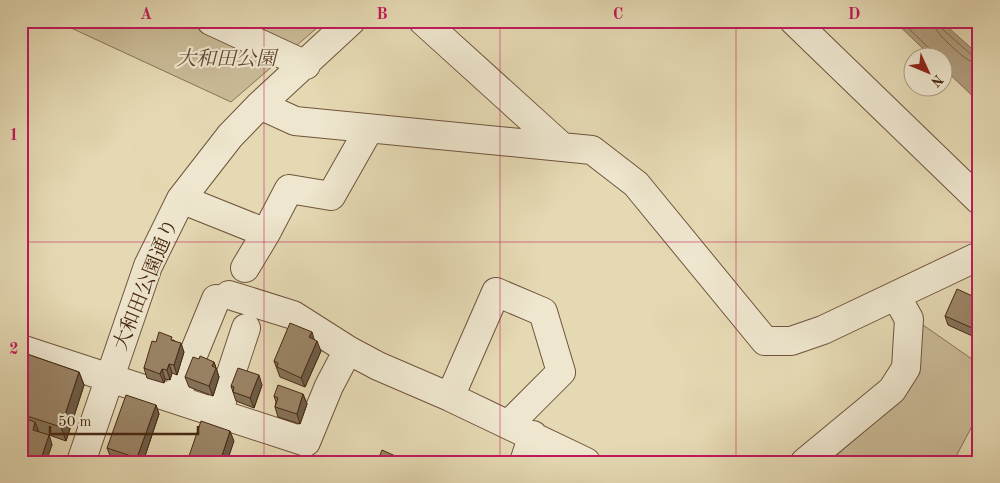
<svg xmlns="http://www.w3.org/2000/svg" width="1000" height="483" viewBox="0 0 1000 483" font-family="'Old Standard TT','Noto Serif JP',serif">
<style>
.green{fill:#cabb98;stroke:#897256}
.water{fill:#b09d7d;stroke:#866e53}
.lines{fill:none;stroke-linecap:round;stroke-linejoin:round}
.shore{stroke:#7c6248;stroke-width:1}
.minor-casing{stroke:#6f543b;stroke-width:30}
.minor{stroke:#eee6ce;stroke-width:28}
.wall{fill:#847258;stroke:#482813}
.shaded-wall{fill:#6c5c47;stroke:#482813}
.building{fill:#9a8466;stroke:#482813}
.grid{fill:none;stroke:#c2185b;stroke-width:1;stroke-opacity:0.55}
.labels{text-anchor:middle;stroke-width:4.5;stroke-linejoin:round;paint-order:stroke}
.park-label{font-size:20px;font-style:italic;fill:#62452e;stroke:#eee6ce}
.street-label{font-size:20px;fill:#482813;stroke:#eee6ce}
.neatline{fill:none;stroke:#c2185b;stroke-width:2}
.grid-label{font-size:16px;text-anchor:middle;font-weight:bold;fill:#c2185b}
</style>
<rect width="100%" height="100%" fill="#e5d9b3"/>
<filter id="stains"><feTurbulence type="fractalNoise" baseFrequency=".004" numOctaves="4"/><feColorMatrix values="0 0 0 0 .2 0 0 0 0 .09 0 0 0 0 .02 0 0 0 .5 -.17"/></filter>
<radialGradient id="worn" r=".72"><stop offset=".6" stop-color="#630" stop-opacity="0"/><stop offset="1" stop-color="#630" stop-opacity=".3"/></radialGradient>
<path class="green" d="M56 21H325L231 102Z
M923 325 979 364V413L953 462H829L900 400 914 374Z"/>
<path class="water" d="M894 21H941L979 55V102L943 68 942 58 932 57Z"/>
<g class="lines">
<path class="shore" d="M901 21 933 52 935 58
M932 21C933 32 968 64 979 65
M938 21 940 27 974 57 979 58"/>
<defs>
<path id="minor" d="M211 21 306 65
M423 21 561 146
M794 21 979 200
M260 105 295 121 592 150 636 184 765 341H791L823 330 979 256
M181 199 266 233 289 189 331 196 369 129
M245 268 266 233
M229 295 293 315 348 350 378 366 450 397 586 462
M21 349 306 442 329 386 348 350
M450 397 496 292 543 312 561 372 509 424
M175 399 216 299
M218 413 246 328
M81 462 148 266 181 199 230 136 260 105 351 21
M524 462 533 435
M805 462 892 390 906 368 909 319 896 296"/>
</defs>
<use href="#minor" class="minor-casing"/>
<use href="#minor" class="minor"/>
</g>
<path class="wall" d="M979 299V339L948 325 945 316Z
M174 340 184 352 177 375 172 373 170 380 165 379 164 383 147 378 144 368 156 342Z
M314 340 321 351 305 387 280 377 274 361Z
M21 352 79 372 84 385 66 441 49 435 52 445 21 462Z
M214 362 219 377 213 396 189 387 185 377Z
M262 385 254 408 236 401 231 386Z
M303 394 307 404 300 424 278 417 275 407 276 402 274 396Z
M156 405 159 414 143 462H122L111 458 107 448Z"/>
<path class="shaded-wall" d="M312 332 315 342 309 337Z
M317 341 321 351 305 387 301 378Z
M181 343 184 352 177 375 174 365Z
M214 362 219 377 213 396 209 386 212 366Z
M169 364 172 373 170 380 167 370Z
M162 369 165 379 164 383 160 374Z
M79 372 84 385 66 441 61 427Z
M259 375 262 385 254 408 250 398Z
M303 394 307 404 300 424 297 414Z
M156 405 159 414 143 462H139L137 458Z
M35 422 39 432 33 430Z
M230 431 234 441 227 462H220Z
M49 435 52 445 46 462H40Z"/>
<path class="building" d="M957 289 979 299V331L945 316Z
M290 323 312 332 309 337 317 341 301 378 277 367 278 363 274 361Z
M159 332 172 337 171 340 181 343 174 365 169 364 167 370 162 369 160 374 144 368 152 341 156 342Z
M21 352 79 372 61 427 21 414Z
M200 356 214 362 212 366 216 368 209 386 185 377 193 357 199 359Z
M238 368 259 375 250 398 233 392 234 387 231 386Z
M278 385 303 394 297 414 275 407 278 398 274 396Z
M126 395 156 405 137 458 107 448Z
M21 417 35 422 33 430 49 435 40 462H21Z
M201 421 230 431 220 462H187Z
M382 450 404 460 403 462H373L374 458 378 460Z"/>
<path class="grid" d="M264 21V462M500 21V462M736 21V462M21 242H979"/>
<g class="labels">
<g class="park-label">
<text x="226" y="65">大和田公園</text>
</g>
<g class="street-label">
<text transform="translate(145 284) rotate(-68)" y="7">大和田公園通り</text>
</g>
</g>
<rect width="1000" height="483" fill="none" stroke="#e5d9b3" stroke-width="55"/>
<g transform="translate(928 72) rotate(134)"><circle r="24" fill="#eee6ce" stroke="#ac9a83"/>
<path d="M0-4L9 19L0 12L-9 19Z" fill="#8f2418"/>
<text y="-8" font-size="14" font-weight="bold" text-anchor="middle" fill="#482813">N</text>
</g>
<path d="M50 426v8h148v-8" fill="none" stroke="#482813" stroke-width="2.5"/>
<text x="58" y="426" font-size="15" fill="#482813" stroke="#eee6ce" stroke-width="4" paint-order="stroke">50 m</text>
<rect x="28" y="28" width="944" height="428" class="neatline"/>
<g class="grid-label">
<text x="146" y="19">A</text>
<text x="382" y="19">B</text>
<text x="618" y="19">C</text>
<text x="854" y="19">D</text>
<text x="14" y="140">1</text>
<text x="14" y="354">2</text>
</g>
<rect width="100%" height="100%" filter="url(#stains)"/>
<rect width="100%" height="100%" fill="url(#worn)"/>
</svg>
